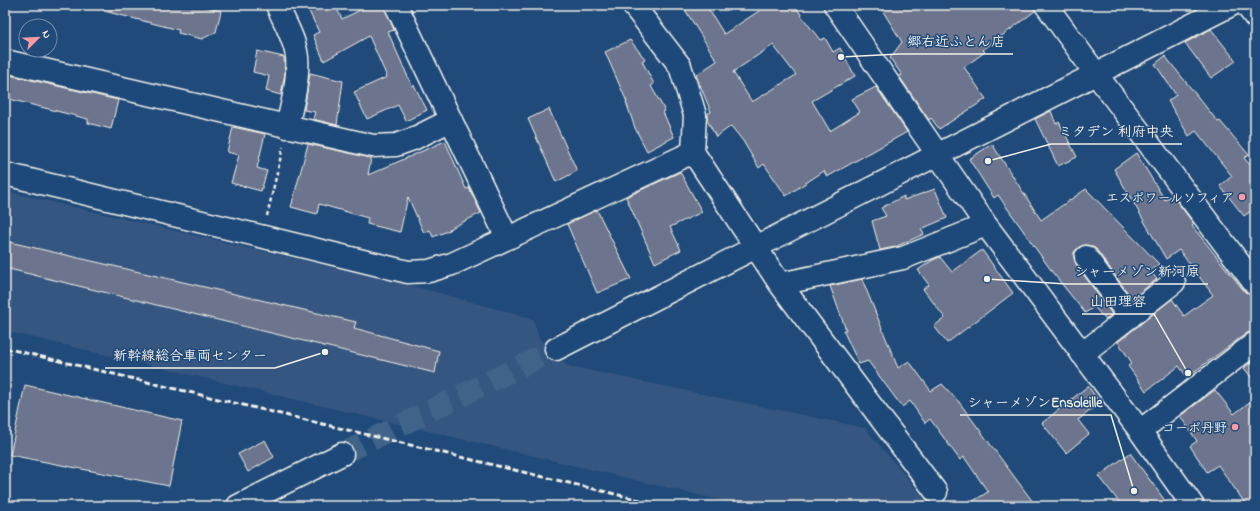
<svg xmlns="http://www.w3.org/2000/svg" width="1260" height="511" viewBox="0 0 1260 511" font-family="'Indie Flower','Klee One',sans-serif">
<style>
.built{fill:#365780}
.building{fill:#6c748d;stroke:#f4f1e8;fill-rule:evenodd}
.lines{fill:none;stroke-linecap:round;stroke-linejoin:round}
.minor-tunnel{stroke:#3f638a;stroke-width:22;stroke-dasharray:22 11;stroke-linecap:butt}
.minor-casing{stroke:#f4f1e8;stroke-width:25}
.major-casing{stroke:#f4f1e8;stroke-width:25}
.path{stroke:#f4f1e8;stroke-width:2.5;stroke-dasharray:4 3;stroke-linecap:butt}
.minor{stroke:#1f4a7a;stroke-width:22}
.major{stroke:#1f4a7a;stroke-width:22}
.rail{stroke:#f4f1e8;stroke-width:3;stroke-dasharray:6 3;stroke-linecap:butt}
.poi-dot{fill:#ff9aa2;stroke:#1f4a7a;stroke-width:1.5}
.labels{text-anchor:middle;stroke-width:3;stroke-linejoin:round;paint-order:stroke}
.poi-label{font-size:13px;font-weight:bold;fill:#f4f1e8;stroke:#1f4a7a;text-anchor:end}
.leader{fill:none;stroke:#f4f1e8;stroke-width:1.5}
.callout-dot{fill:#f4f1e8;stroke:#1f4a7a;stroke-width:1.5}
.callout-label{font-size:14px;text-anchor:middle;font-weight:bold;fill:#f4f1e8;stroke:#1f4a7a;stroke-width:3;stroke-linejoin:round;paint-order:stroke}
</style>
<rect width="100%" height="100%" fill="#1f4a7a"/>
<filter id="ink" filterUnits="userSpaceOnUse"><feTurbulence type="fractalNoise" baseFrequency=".025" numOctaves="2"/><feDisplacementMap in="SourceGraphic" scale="8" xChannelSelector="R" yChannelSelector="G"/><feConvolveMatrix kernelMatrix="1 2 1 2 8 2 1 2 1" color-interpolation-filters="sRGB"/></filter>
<g filter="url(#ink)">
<path class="built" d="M5 191 417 287 533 319 539 339 568 366 865 428 924 498 926 506H745L5 331Z"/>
<path class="building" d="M105 5H198L221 11 216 32 202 39 178 33 179 30 104 11Z
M306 5H335L342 19 370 5H384L394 30 388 32 412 86 414 85 427 110 406 121 398 105 367 119 354 92 387 77 369 36 324 61 313 35 319 32Z
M682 5H706L724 34 768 5H795L803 18 820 40 825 38 833 52 840 48 855 76 812 101 830 131 860 112 852 99 876 87 907 132 827 177 824 171 786 196 764 164 759 168 743 141 731 126 716 137 707 120V114L711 112 696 75 717 61ZM773 45 796 75 752 102 733 72Z
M879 5H1034L1035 11 983 50 985 52 964 67 986 99 939 129 931 118 929 120 899 76 902 75 890 58 902 42Z
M1211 29 1236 61 1211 78 1185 43Z
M630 40 645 59 642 61 654 84 651 86 665 111 663 112 674 137 647 151 635 128 626 102H627L605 52Z
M257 51 284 57 285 73 281 95 266 91 269 76 253 72Z
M1165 56 1218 122 1220 121 1249 155 1244 158 1255 171V208L1244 216 1220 186 1232 176 1196 131 1189 136 1168 101 1176 95 1155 64Z
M310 73 343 81 337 125 313 119 315 112 304 110Z
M5 74 118 100 111 129 88 123V119L5 98Z
M549 109 577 171 556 182 528 119Z
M1051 111 1056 124 1059 122 1077 157 1058 166 1035 119Z
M233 127 265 134 257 168 267 171 261 191 231 183 239 155 227 152Z
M445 141 466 189 469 188 481 213 449 229 450 230 433 237 430 230 424 233 408 197 400 232 367 224 368 218 319 204 317 214 291 207 308 144 371 158 368 175Z
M992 144 1041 220 1086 189 1159 264 1150 271 1157 279 1132 299 1096 249 1091 246 1085 245 1079 247 1074 252V258L1076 264 1112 314 1106 320 1094 307 1085 313 1053 273 998 195 994 198 969 159Z
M1136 153 1165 200 1172 195 1194 224 1192 226 1245 292 1255 296V331L1247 333 1187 377 1179 366 1146 391 1128 366 1132 363 1118 342 1172 299 1184 316 1213 295 1179 250 1166 259 1114 169Z
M680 172 702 212 670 227 681 250 655 263 626 197Z
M935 189 947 218 921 229 924 234 895 247 880 250 872 221 886 216 881 208 904 196V200Z
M597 210 631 279 597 293 567 224Z
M5 241 356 322 354 328 439 351 435 373 5 268Z
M982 250 1013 293 947 343 934 326 945 318 923 289 929 285 918 270 931 261 940 257 952 272Z
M862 279 898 368 909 361 931 391 942 384 959 402 1036 506H965L988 492 964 457 960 460 930 419 925 423 910 401 902 407 868 361 859 364 843 330H846L830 286Z
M1255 359V382L1244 368Z
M25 385 182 421 169 486 10 455Z
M1088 386 1100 403 1078 420 1089 434 1066 453 1042 423Z
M1215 390 1234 414 1255 398V506H1247L1218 465 1207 472 1190 446 1197 441 1180 416Z
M265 440 274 457 248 472 238 454Z
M1130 453 1169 506H1122L1099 476Z"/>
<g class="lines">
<path class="minor-tunnel" d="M342 454 556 349"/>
<defs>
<path id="minor" d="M277 5C284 21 295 39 297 57 299 80 292 104 287 127
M396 5 507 238
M633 5 680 66 695 115 693 152 780 284 936 492
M835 5 986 225 1140 431 1193 506
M1046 5 1096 74 1255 284
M5 61 373 146 396 145 413 139 451 120
M5 174 408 272 429 271 452 264 693 152
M1086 257 1130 317
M780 284 903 258 986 225
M556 349 1231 5
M1082 354 1174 282
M1140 431 1255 343
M238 506 342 454"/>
<path id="major" d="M1246 5 1255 17"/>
</defs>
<use href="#minor" class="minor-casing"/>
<use href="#major" class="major-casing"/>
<path class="path" d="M267 216 283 147"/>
<use href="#minor" class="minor"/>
<use href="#major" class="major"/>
<path class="rail" d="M5 348 665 506"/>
</g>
</g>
<g class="poi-dot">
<circle cx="1242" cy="197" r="4"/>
<circle cx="1235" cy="427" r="4"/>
</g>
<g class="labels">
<g class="poi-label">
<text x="1234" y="202">エスポワールソフィア</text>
<text x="1227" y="432">コーポ丹野</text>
</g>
</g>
<path class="leader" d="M841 57L899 54H1013M988 161L1051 144H1182M987 279L1066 284H1208M1188 373L1154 314H1082M325 352L275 368H105M1134 491L1111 415H960"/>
<g class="callout-dot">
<circle cx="841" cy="57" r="4"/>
<circle cx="988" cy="161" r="4"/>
<circle cx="987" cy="279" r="4"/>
<circle cx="1188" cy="373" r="4"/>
<circle cx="325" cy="352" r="4"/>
<circle cx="1134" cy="491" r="4"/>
</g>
<g class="callout-label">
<text x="956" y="46">郷右近ふとん店</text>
<text x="1116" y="136">ミタデン 利府中央</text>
<text x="1137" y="276">シャーメゾン新河原</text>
<text x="1118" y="306">山田理容</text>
<text x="190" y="360">新幹線総合車両センター</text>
<text x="1035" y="407">シャーメゾンEnsoleille</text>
</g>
<rect width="1260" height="511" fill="none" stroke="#1f4a7a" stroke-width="20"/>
<rect x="10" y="10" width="1240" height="491" fill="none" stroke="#f4f1e8" stroke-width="1.5" filter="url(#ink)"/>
<g transform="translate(38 38) rotate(66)"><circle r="19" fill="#1f4a7a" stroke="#748da6"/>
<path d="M0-3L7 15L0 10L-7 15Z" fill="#ff9aa2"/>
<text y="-6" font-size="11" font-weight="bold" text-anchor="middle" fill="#f4f1e8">N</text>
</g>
</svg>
